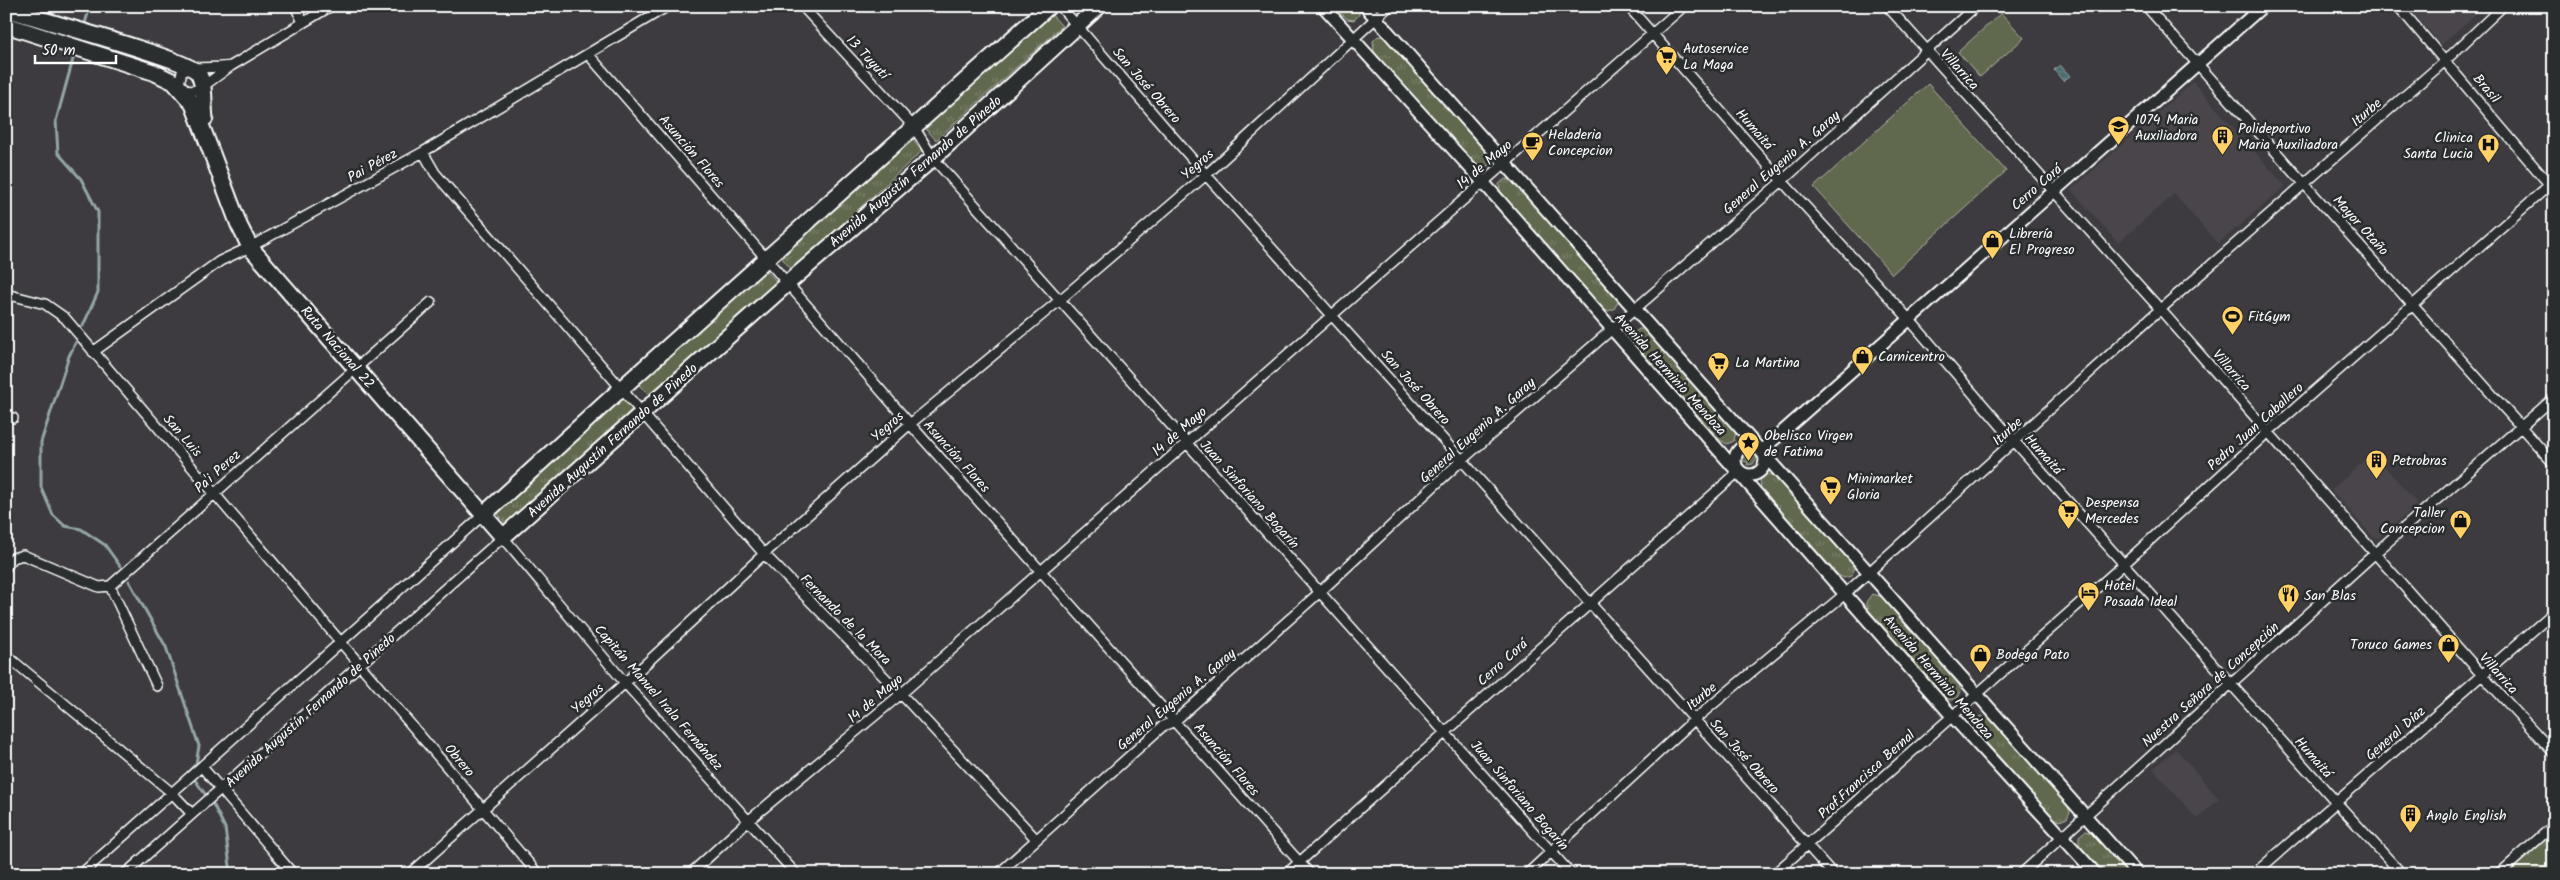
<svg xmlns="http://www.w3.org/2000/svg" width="2560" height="880" viewBox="0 0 2560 880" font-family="Kalam,sans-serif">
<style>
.built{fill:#4a454b}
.park{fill:url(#park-tufts);stroke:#b0b4a6}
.pitch{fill:#60684e;stroke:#b0b4a6}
.water{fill:url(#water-rules);stroke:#94a6a8}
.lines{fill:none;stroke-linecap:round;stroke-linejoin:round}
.stream{stroke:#94a6a8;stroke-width:3}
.street-casing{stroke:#fff;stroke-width:12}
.secondary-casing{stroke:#fff;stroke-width:15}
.highway-casing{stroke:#fff;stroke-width:19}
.street{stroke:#2a2d2e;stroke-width:9}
.secondary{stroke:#2a2d2e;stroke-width:11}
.highway{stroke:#2a2d2e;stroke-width:15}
.labels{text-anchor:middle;stroke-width:5;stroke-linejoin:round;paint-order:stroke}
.poi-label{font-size:14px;fill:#fff;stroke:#2a2d2e;text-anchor:start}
.street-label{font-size:14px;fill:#fff;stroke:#2a2d2e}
</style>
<defs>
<pattern id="park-tufts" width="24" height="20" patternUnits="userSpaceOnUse" patternTransform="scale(1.25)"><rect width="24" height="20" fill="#60684e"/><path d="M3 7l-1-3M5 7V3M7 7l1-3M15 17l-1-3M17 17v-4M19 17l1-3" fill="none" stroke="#787f69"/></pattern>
<pattern id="water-rules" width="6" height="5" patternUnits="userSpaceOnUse" patternTransform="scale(1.25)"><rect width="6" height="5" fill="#4c6b6e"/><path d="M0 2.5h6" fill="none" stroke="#678184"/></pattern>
</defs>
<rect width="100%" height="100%" fill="#3d3b3f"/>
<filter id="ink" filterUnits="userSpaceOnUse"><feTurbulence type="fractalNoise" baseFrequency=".02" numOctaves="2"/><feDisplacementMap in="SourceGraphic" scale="10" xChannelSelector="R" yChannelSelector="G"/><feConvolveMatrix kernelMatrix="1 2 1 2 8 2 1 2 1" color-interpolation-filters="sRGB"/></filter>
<g filter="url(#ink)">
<path class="built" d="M2407 6H2485L2441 45Z
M2193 82 2285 186 2218 244 2174 194 2118 243 2071 190Z
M2373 453 2418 504 2379 538 2373 537 2331 490Z
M2176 749 2219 799 2197 819 2153 769Z"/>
<path class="park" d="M1334 6H1359V15L1354 20 1347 19Z
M1051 14 1062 26 936 140 925 128Z
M1378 36 1385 37 1491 155 1489 165 1482 167 1475 164 1374 52 1373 41Z
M910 137 922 151 792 270 780 256Z
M1505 179 1512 180 1615 295 1618 302 1614 309 1608 311 1601 308 1501 195 1499 184Z
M764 268 777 282 650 396 637 383Z
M1639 329H1646L1736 431 1734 441 1727 444 1720 440 1635 344 1634 333Z
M623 393 636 406 507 525 493 508Z
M1754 451 1758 456 1753 464 1747 465 1748 462 1743 461V458Z
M1765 473 1775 476 1852 563 1854 570 1851 576 1844 578 1838 575 1761 488 1760 478Z
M1872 594 1883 597 1959 685 1961 691 1958 698 1951 700 1944 697 1868 609 1866 602Z
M1980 716 1990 719 2067 805 2070 812 2067 818 2060 821 2054 818 1976 731 1973 724Z
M2085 831 2095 834 2130 874H2105L2079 844V836Z
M2554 831V874H2506Z"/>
<path class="pitch" d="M2001 13 2024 38 1980 77 1958 52Z
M1928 84 2006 171 1892 274 1814 187Z"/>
<path class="water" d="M2060 65 2070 76 2063 81 2054 70Z"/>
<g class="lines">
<path class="stream" d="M84 27 90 6
M75 52 56 121 58 153 81 179 98 212V292L83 326
M76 342 69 356 41 442V487L53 515 65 526 81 529 105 545 120 566
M129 581 166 647 199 746 196 764 189 771
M195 780 205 794
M213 804 225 828 231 874"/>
<defs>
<path id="street" d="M295 6 303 22
M802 6 914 127 933 158C1145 396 1359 634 1571 874
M1060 6 1206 175 1833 874
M1628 6 1782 181 1909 319 2015 442 2337 803 2402 874
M1887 6 2160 309 2482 675 2554 753
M2146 6 2554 464
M2398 6 2554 190
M588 54 910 424 1310 874
M231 66C217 69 191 65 182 72L179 83 187 91 198 90 231 66 331 6
M423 152 435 173 764 554 901 694 1036 839
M6 294 45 304 65 318 538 874
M93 352 220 261 250 247 423 152 668 6
M6 416 13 418
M6 567 13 558 23 555 99 587 110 586 431 302
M110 586 157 686
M6 655 172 793 192 814
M202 767 293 874
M81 874 483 515
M125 874 503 537 625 683 796 874
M410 874 625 683 764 554 910 424 1060 300 1206 175 1389 6
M690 874 748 821 901 694 1684 6
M998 874 1163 726 1175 721 1320 592 1463 459 1782 181 1976 6
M1286 874 1738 472
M1527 874 1694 720 1846 593 2148 320 2446 60 2503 6
M1774 874 2124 564 2268 432 2554 181
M2021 874 2382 547 2554 398
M2254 874 2554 612
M2499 874 2554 825"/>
<path id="secondary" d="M1323 6 1483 182 1952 716 2096 874
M1365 6 2137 874
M1735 460a15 15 0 1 1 30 0a15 15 0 1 1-30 0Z
M1762 450 2263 6"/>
<path id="highway" d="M6 9C33 18 188 59 198 73 206 85 203 105 205 118
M6 25 153 72 174 82 193 104 239 225 250 247 503 537 789 282 933 158 1099 6
M483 515 622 388 1049 6"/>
</defs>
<use href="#street" class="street-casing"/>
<use href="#secondary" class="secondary-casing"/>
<use href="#highway" class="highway-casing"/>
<use href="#street" class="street"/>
<use href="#secondary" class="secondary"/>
<use href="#highway" class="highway"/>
</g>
</g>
<defs>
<symbol id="supermarket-pin" viewBox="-11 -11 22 30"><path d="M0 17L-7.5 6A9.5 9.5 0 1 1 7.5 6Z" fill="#ffd166" stroke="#2a2d2e"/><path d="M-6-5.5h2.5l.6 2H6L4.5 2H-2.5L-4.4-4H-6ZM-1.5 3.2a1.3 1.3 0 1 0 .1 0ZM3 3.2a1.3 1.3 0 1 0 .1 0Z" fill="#111"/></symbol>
<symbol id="school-pin" viewBox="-11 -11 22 30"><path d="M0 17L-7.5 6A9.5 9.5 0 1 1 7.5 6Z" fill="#ffd166" stroke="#2a2d2e"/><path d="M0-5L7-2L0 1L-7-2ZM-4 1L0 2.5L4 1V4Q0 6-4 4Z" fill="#111"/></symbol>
<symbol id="building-pin" viewBox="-11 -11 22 30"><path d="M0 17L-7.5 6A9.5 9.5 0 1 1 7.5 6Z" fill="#ffd166" stroke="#2a2d2e"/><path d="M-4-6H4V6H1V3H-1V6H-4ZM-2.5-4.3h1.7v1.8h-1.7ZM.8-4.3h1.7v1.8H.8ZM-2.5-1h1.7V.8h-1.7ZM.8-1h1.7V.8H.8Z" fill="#111"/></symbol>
<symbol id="cafe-pin" viewBox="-11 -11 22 30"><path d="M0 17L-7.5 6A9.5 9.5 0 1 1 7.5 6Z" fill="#ffd166" stroke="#2a2d2e"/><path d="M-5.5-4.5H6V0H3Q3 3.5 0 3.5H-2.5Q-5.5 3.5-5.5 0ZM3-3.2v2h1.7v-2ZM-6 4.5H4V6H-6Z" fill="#111"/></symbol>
<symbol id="hospital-pin" viewBox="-11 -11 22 30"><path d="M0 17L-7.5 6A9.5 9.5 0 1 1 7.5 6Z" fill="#ffd166" stroke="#2a2d2e"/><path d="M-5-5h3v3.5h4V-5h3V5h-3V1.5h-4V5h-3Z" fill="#111"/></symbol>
<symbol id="shop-pin" viewBox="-11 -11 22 30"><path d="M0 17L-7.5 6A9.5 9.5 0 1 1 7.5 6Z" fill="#ffd166" stroke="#2a2d2e"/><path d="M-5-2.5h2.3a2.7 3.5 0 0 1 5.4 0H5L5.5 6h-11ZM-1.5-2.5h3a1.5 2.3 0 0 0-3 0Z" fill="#111"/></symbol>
<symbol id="stadium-pin" viewBox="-11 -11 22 30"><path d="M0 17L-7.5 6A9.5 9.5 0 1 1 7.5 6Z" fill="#ffd166" stroke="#2a2d2e"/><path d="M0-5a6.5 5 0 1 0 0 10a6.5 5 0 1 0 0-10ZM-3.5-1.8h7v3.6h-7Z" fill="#111"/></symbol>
<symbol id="sight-pin" viewBox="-11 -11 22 30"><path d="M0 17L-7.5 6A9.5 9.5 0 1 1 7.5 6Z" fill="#ffd166" stroke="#2a2d2e"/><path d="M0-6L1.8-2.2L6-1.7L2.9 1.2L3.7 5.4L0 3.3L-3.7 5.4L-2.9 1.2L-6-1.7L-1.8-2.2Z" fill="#111"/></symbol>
<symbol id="hotel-pin" viewBox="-11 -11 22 30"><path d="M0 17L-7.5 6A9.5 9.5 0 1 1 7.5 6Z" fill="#ffd166" stroke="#2a2d2e"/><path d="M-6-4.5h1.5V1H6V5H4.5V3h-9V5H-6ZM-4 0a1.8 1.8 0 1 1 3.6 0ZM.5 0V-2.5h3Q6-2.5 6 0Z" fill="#111"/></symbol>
<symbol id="restaurant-pin" viewBox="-11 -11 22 30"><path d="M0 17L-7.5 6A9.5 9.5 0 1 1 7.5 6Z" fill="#ffd166" stroke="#2a2d2e"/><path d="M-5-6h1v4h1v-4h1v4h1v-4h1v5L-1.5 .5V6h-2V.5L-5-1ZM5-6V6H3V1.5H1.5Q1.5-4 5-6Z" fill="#111"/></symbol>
</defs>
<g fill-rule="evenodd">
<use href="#supermarket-pin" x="1654" y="44" width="25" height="34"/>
<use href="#school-pin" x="2106" y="114" width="25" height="34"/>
<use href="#building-pin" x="2210" y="124" width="25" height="34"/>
<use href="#cafe-pin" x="1520" y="130" width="25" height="34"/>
<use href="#hospital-pin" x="2476" y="132" width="25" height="34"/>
<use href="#shop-pin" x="1980" y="228" width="25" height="34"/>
<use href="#stadium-pin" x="2220" y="304" width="25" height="34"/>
<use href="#shop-pin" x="1850" y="344" width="25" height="34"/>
<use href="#supermarket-pin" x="1706" y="350" width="25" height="34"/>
<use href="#sight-pin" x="1736" y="430" width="25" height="34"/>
<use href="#building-pin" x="2364" y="448" width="25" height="34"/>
<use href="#supermarket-pin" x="1818" y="474" width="25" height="34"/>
<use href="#supermarket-pin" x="2056" y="498" width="25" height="34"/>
<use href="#shop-pin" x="2448" y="508" width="25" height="34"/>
<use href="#hotel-pin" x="2076" y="580" width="25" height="34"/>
<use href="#restaurant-pin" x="2276" y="582" width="25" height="34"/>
<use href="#shop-pin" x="2436" y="632" width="25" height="34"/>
<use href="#shop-pin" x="1968" y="642" width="25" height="34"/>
<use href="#building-pin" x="2398" y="802" width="25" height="34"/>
</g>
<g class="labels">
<g class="poi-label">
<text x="1683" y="53">Autoservice<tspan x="1683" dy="16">La Maga</tspan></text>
<text x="2135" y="124">1074 Maria<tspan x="2135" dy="16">Auxiliadora</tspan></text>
<text x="2238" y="133">Polideportivo<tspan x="2238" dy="16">Maria Auxiliadora</tspan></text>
<text x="1548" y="139">Heladeria<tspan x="1548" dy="16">Concepcion</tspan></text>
<text x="2473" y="142" text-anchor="end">Clinica<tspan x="2473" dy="16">Santa Lucia</tspan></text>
<text x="2009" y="238">Librería<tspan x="2009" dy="16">El Progreso</tspan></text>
<text x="2248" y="321">FitGym</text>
<text x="1878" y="361">Carnicentro</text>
<text x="1735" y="367">La Martina</text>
<text x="1764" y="440">Obelisco Virgen<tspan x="1764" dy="16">de Fatima</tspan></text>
<text x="2392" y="465">Petrobras</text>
<text x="1847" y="483">Minimarket<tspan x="1847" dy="16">Gloria</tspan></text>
<text x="2085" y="507">Despensa<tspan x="2085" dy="16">Mercedes</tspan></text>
<text x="2445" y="517" text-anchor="end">Taller<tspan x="2445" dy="16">Concepcion</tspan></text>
<text x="2104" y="590">Hotel<tspan x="2104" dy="16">Posada Ideal</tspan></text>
<text x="2304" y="600">San Blas</text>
<text x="2432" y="649" text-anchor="end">Toruco Games</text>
<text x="1996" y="659">Bodega Pato</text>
<text x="2426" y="820">Anglo English</text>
</g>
<g class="street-label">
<text transform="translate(868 57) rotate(47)" y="5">13 Tuyutí</text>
<text transform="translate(1960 69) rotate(48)" y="5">Villarrica</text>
<text transform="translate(1147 85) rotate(49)" y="5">San José Obrero</text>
<text transform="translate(2487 88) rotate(50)" y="5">Brasil</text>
<text transform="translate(2366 112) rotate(-41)" y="5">Iturbe</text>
<text transform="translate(1755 129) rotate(49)" y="5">Humaitá</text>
<text transform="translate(692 151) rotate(49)" y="5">Asunción Flores</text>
<text transform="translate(1781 162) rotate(-41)" y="5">General Eugenio A. Garay</text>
<text transform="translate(1197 164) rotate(-41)" y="5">Yegros</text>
<text transform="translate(1484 164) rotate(-40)" y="5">14 de Mayo</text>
<text transform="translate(372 165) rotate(-29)" y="5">Pai Pérez</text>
<text transform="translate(915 171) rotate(-41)" y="5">Avenida Augustín Fernando de Pinedo</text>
<text transform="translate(2036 187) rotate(-41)" y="5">Cerro Corá</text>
<text transform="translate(2361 225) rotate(48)" y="5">Mayor Otaño</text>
<text transform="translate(338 347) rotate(49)" y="5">Ruta Nacional 22</text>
<text transform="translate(2232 370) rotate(49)" y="5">Villarrica</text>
<text transform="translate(1671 374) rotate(48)" y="5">Avenida Herminio Mendoza</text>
<text transform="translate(1416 387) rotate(48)" y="5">San José Obrero</text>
<text transform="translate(887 426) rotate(-41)" y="5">Yegros</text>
<text transform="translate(2255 426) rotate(-42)" y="5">Pedro Juan Caballero</text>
<text transform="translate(1477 430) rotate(-42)" y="5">General Eugenio A. Garay</text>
<text transform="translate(1179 431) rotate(-41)" y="5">14 de Mayo</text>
<text transform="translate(2007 431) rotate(-42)" y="5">Iturbe</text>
<text transform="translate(183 435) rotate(49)" y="5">San Luis</text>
<text transform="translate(612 440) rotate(-42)" y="5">Avenida Augustín Fernando de Pinedo</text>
<text transform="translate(2044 454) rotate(48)" y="5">Humaitá</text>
<text transform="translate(957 456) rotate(48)" y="5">Asunción Flores</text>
<text transform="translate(217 471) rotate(-42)" y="5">Pa'i Perez</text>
<text transform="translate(1250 494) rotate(48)" y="5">Juan Sinforiano Bogarín</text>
<text transform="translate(846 619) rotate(45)" y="5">Fernando de la Mora</text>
<text transform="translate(1502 662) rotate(-42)" y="5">Cerro Corá</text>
<text transform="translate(2499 673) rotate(48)" y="5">Villarrica</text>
<text transform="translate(1939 677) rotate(49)" y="5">Avenida Herminio Mendoza</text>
<text transform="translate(2210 684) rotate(-42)" y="5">Nuestra Señora de Concepción</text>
<text transform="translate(1701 696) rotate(-40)" y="5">Iturbe</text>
<text transform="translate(659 697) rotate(49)" y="5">Capitán Manuel Irala Fernández</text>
<text transform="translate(587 698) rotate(-41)" y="5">Yegros</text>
<text transform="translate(875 698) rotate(-40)" y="5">14 de Mayo</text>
<text transform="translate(1176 699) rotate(-40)" y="5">General Eugenio A. Garay</text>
<text transform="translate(310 710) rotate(-42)" y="5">Avenida Augustín Fernando de Pinedo</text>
<text transform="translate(2395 733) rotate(-41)" y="5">General Díaz</text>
<text transform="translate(1745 756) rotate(48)" y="5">San José Obrero</text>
<text transform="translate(2314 757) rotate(49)" y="5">Humaitá</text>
<text transform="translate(1227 759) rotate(49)" y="5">Asunción Flores</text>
<text transform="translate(460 760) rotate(50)" y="5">Obrero</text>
<text transform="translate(1866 774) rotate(-42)" y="5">Prof.Francisca Bernal</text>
<text transform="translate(1520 795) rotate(49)" y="5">Juan Sinforiano Bogarín</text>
</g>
</g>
<rect width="2560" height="880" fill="none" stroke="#2a2d2e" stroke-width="25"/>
<rect x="12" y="12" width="2535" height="855" fill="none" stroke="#fff" stroke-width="2" filter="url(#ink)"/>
<path d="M35 55v8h81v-8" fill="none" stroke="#ffffff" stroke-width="2.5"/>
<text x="42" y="55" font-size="15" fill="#ffffff" stroke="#2a2d2e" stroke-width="4" paint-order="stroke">50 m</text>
</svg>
